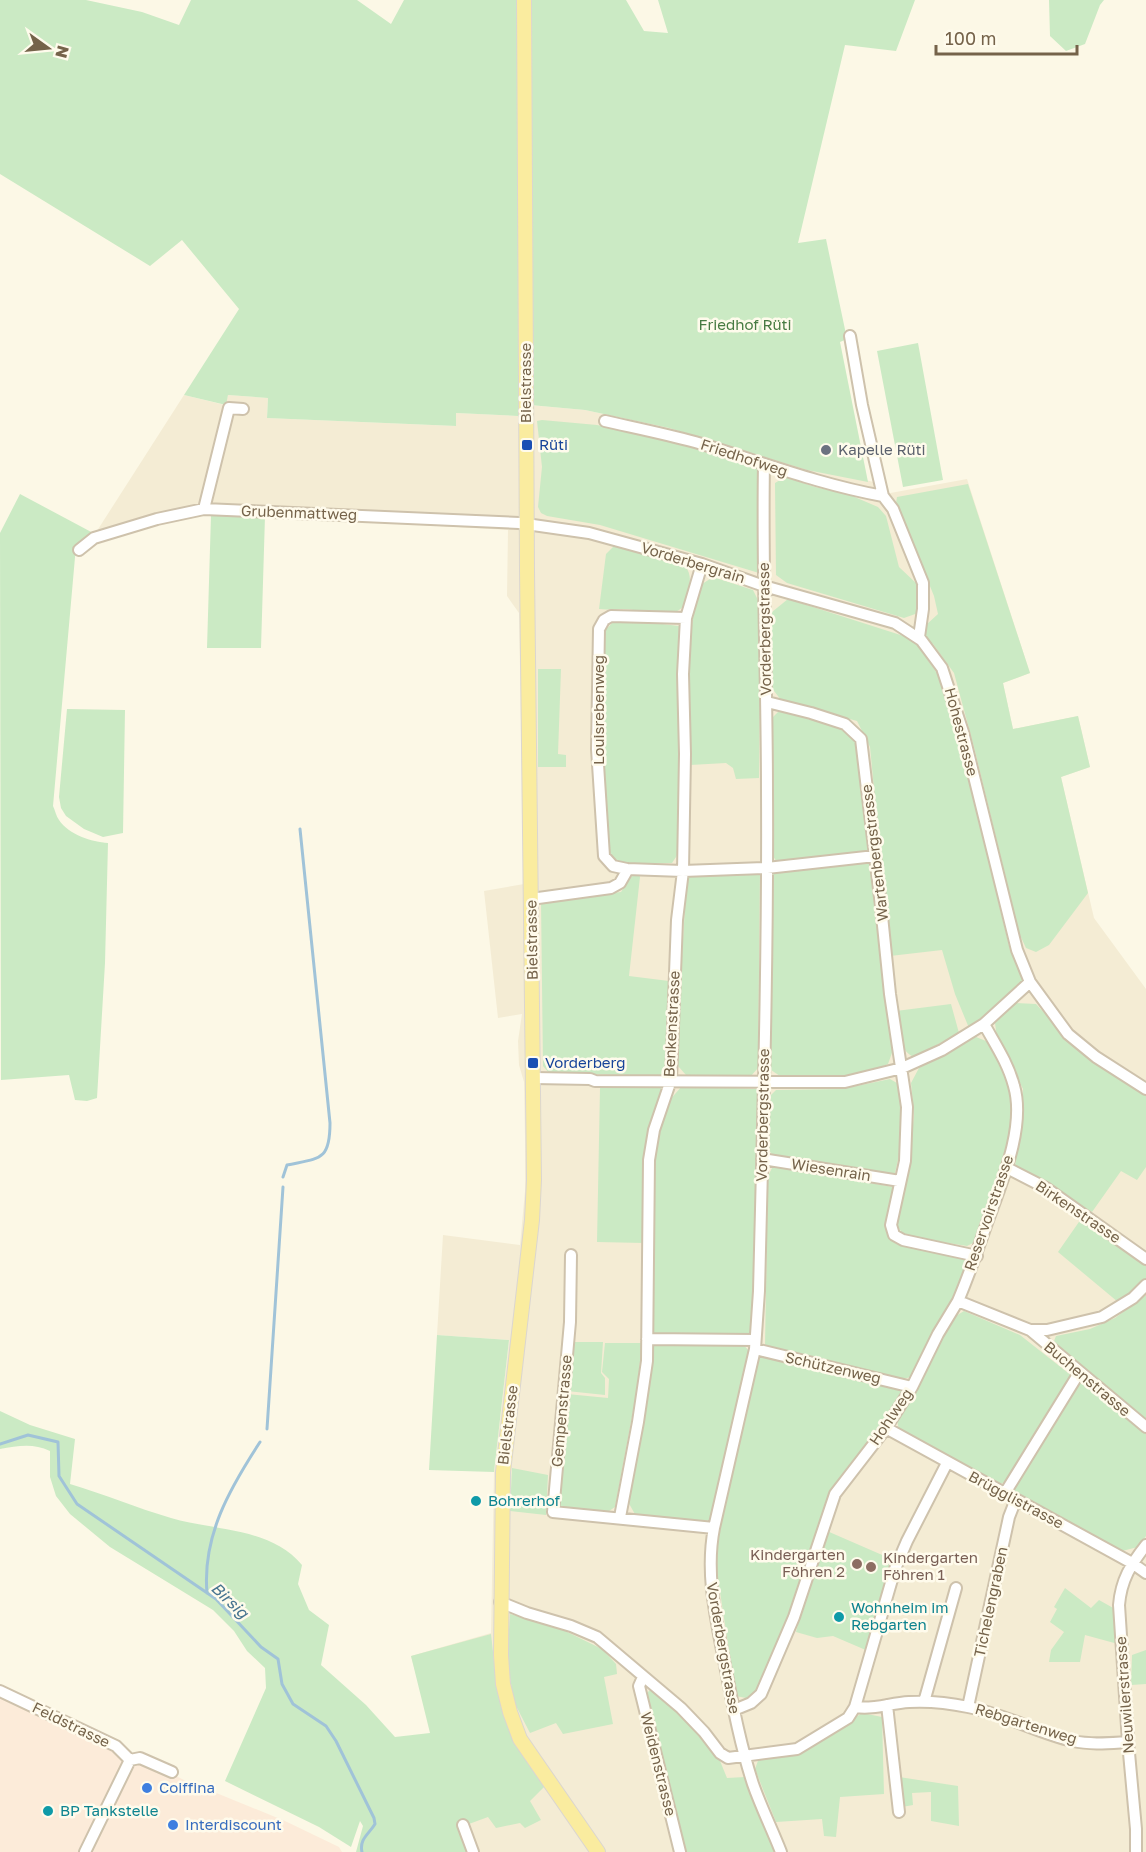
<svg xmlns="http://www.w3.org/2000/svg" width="1146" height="1852" viewBox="0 0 1146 1852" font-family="'Golos Text',sans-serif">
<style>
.residential{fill:#f4ecd4}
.commercial{fill:#fcebd9}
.green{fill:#cbeac4}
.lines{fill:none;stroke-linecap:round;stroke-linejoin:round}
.stream{stroke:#a0c3d8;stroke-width:3}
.minor-casing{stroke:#cec2ac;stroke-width:14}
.major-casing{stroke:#dbd6d0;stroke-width:16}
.minor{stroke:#fff;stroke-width:10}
.major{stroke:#faec9f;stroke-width:14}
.transit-dot{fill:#1a4fb4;stroke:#fffbec;stroke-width:2}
.worship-dot{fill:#6b7280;stroke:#fffbec;stroke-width:2}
.culture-dot{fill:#0f9aa8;stroke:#fffbec;stroke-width:2}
.education-dot{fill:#8d6e63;stroke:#fffbec;stroke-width:2}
.shop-dot{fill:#3f7fe0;stroke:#fffbec;stroke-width:2}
.labels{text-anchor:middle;stroke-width:5;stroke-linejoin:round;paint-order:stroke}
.park-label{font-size:15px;fill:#477b42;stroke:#fffbec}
.street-label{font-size:15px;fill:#75634a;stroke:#fffbec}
.transit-label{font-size:15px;fill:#164399;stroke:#fffbec;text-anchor:start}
.worship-label{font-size:15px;fill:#5b616d;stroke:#fffbec;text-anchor:start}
.culture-label{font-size:15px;fill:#0d838f;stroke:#fffbec;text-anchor:start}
.education-label{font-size:15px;fill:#785e54;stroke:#fffbec;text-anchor:end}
.shop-label{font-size:15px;fill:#366cbe;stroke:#fffbec;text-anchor:start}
.water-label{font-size:16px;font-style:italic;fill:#477490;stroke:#fffbec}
</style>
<rect width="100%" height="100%" fill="#fcf8e6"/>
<path class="residential" d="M184 395 225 405 228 395 268 398 267 418 455 426 456 413 518 416V404L585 410 669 428 877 483 885 494 967 479 1030 673 1003 683 1013 729 1078 716 1090 767 1061 777 1094 918 1146 989V1852H468L458 1828 411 1656 491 1633 494 1472 509 1340 437 1335 443 1235 520 1245 525 1191V1138L524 1082 519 1065 518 1041 522 1014 498 1018 484 891 524 884 519 613 507 596 508 530 265 516 211 515 194 516 95 534Z"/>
<path class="commercial" d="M0 1695 153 1764 209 1793 214 1792 285 1821 339 1847 342 1852H0Z"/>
<path class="green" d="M0 0H86L142 12 179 25 191 0H357L391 24 404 0H626L644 31 668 33 658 0H915L896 51 845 45 798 243 826 239 847 339 840 342 868 482 807 470 669 428 585 410 519 404 518 416 456 413V426L267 418 268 398 228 395 226 405 184 395 239 309 182 240 150 266 0 174Z
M1049 0H1104L1100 5 1085 44 1066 51 1050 36Z
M918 343 943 480 903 487 877 351Z
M542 420 597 425 676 442 760 467 759 573 600 525 547 516 541 513 538 507 542 467 537 421Z
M785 477 815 487 850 495 878 507 886 516 899 567 917 584 918 613 904 618 787 583 776 575 775 483Z
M968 484 1030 673 1003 683 1013 729 1078 716 1090 767 1061 777 1088 893 1049 945 1036 952 1026 948 1019 933 974 747 954 673 933 644 929 642 925 637 926 625 938 614 934 596 896 503 897 497Z
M20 494 95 534 76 546 53 806C55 810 56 816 59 820 69 835 92 842 108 843L105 963 97 1098 87 1101 75 1100 69 1075 1 1080 0 533Z
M211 515 265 516 261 648H207Z
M614 546 685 566C692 575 690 582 688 593 686 600 685 606 679 610 664 620 639 609 623 609 614 609 607 610 599 609L606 554Z
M713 577 753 590 761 606 759 778 736 779 733 768 726 763 690 765C689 706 685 644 699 586Z
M788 599 913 639 937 673 955 720 1010 950 1024 982 969 1028 955 994 942 950 890 956 870 747 857 721 781 700 771 687 772 612Z
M621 619 679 626V806L678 854 672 863 623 864 615 859 607 848 601 757V635L612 623Z
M538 669H561L558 754 566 755V767H538Z
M67 709 125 710 123 833 103 837 84 829 66 816 61 808 59 797Z
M780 710C805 717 848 723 859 748L871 853 780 863 776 861 772 854V718Z
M871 861 893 1050 888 1064 872 1071 866 1077 780 1076 768 1068 770 878 777 869Z
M638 872 640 877 629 976 669 981 667 1076 549 1073 543 1066 541 901 621 892 630 878Z
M760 872 758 1068 750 1077 686 1075 678 1066 677 1041 687 873Z
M1015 1003 1036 1004 1073 1044 1146 1094V1167L1137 1180 1121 1171 1092 1212 1015 1167 1023 1089 997 1038 995 1023Z
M951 1004 959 1033 914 1057C898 1051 899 1026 896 1011Z
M976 1037 991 1043C1000 1061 1009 1079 1013 1099 1019 1141 989 1203 975 1242L967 1246 904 1236 895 1222 909 1166 914 1115 911 1083 919 1068Z
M890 1079 902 1086C906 1118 902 1146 894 1177L774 1157 768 1149V1098L776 1090 842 1089Z
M662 1086 649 1132 644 1243 597 1242 600 1088Z
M682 1086 760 1089 753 1336H652L654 1150 668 1102Z
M773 1166 893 1187 885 1226 896 1244 971 1258 954 1298 930 1338 912 1377 901 1379 765 1345 768 1176Z
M1081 1219 1146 1265V1279L1118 1302 1058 1252Z
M1146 1295V1421L1056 1348 1054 1341 1056 1336 1090 1329 1115 1318Z
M964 1311 1020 1335 1072 1376 1007 1481 998 1485 899 1430 897 1420 916 1391 951 1319Z
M437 1335 509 1340 494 1472 429 1470Z
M571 1342H603L601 1373 605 1378V1395L567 1391Z
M605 1343H642L637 1390 615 1507 606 1513 558 1509 567 1394 608 1398 609 1379 602 1372Z
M651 1343H742L749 1351 710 1520 702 1522 636 1516 627 1500 646 1403Z
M757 1352 906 1389 878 1433 831 1489 804 1569 793 1609 760 1689 751 1699 736 1696 714 1553Z
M1078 1382 1085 1383 1146 1434V1536L1138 1547 1122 1551 1011 1491Z
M0 1411 30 1425 75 1439 70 1484C104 1494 137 1508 171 1518 215 1531 270 1527 302 1565L298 1584 309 1610 329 1625 321 1665 366 1705 395 1737 430 1733 411 1656 491 1634 496 1679 545 1786 530 1801 541 1820 525 1828 520 1823 496 1828 488 1817 458 1828 468 1852H356L363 1826 360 1821 351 1847 319 1827 225 1781 266 1688 265 1668 247 1651 234 1631 213 1610 110 1547 70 1514 56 1496 50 1477V1451C33 1443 18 1446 0 1449Z
M512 1468 548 1475 546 1515 510 1511Z
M827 1531 896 1561 868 1651 833 1636 817 1638 796 1632 805 1597Z
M1065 1588 1091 1608 1099 1600 1115 1609 1118 1644 1085 1635 1080 1662H1049L1051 1650 1064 1632 1050 1622 1057 1609 1054 1607Z
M510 1614 557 1627 602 1649 616 1664 617 1674 604 1677 613 1724 563 1734 556 1723 530 1733 514 1702 507 1659Z
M1146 1650V1684L1131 1685 1132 1655Z
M650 1690C670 1697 708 1738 718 1756 721 1763 724 1771 727 1778L745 1777 778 1852H683L645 1695Z
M862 1713 882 1717 884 1794 840 1797 836 1837 824 1836 822 1819 776 1822 755 1769 759 1758 803 1752Z
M899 1777 958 1786 959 1826 931 1821V1792L912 1793 913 1805 902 1807Z"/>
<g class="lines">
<path class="stream" d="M283 1177 287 1165C320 1158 330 1161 330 1123L300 829
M267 1429 283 1187
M0 1444 28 1435 58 1442 59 1476 77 1504 216 1599 261 1647 278 1659 282 1684 293 1704 326 1726 336 1741 374 1818 375 1824C369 1834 359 1839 362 1852
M207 1593C202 1536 230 1488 260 1442"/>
<defs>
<path id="minor" d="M850 336 862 405 883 496 893 509 923 583V609L919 637 942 668 963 732 1017 950 1030 982 1068 1034 1096 1057 1146 1089
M605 421C636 428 666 434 695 442 759 461 817 484 883 496
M764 464C762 573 767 682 767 791 768 957 763 1124 759 1291L755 1349 714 1528C706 1569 714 1609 722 1650 731 1695 739 1741 753 1784 761 1807 772 1829 781 1852
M204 509 229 408 243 409
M79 550 94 538 157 519 204 509 519 523 589 533 702 564 764 586 895 623 921 640
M686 618 611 616 604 620 599 629 597 749 604 856 613 866 627 869 683 871 767 868 875 856
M767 702 811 713 845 724 861 739 881 906 890 994 907 1107 905 1161 891 1225 894 1235 903 1240 977 1256
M531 899 611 888 620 883 628 869
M534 1078 590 1079 595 1081 845 1082 902 1068 942 1050 984 1024 1030 982
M762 1159 900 1181
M1007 1168 1046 1188 1146 1259
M571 1255 570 1322 553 1512 714 1528
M958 1301C969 1275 978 1249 987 1223 1001 1184 1026 1127 1014 1086 1008 1063 995 1044 984 1024
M1030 1330 1146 1427
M647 1339 755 1340
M755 1349 912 1387
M886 1428 1132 1563 1146 1573
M1005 1493 1079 1373
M620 1517 638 1422 647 1361 649 1160 654 1130 671 1080 677 920 683 871 685 754 683 674 686 618 702 564
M500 1602 527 1613 571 1626 597 1637 681 1708 704 1732 720 1753 728 1758 797 1749 848 1718 855 1707C874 1710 890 1703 909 1702 928 1701 949 1703 968 1707 1005 1714 1037 1733 1073 1741 1091 1745 1110 1743 1128 1742
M643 1677 639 1686 680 1852
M0 1691 116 1746 130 1760 140 1758 172 1772
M924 1702 956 1588
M887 1705 899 1812
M855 1707 895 1569 907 1541 947 1463
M968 1707 1009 1517 1016 1499
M734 1710 751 1703 761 1694 794 1617 835 1494 886 1428 912 1387 938 1334 958 1301 1030 1330H1047L1102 1317 1133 1298 1146 1285
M463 1825 473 1852
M85 1852 130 1760
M1136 1852V1829L1128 1742 1119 1605C1121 1580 1131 1564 1146 1545"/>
<path id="major" d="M524 0 527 570 534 1180 532 1220 503 1472 501 1655 503 1684 510 1712 520 1739 598 1852"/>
</defs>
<use href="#minor" class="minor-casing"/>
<use href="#major" class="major-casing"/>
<use href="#minor" class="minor"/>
<use href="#major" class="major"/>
</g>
<g class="transit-dot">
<rect x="521" y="439" width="12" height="12" rx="3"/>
<rect x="527" y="1057" width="12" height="12" rx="3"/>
</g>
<circle class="worship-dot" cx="826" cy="450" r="6"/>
<g class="culture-dot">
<circle cx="476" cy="1501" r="6"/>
<circle cx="839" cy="1617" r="6"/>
<circle cx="48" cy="1811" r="6"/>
</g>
<g class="education-dot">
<circle cx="857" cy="1564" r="6"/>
<circle cx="871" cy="1567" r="6"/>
</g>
<g class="shop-dot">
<circle cx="147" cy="1788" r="6"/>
<circle cx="173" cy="1825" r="6"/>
</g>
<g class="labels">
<g class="park-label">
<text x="745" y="330">Friedhof Rüti</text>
</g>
<g class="street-label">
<text transform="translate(526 383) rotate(-90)" y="5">Bielstrasse</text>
<text transform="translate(744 458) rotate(18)" y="5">Friedhofweg</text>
<text transform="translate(299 513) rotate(2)" y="5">Grubenmattweg</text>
<text transform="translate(693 563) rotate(17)" y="5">Vorderbergrain</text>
<text transform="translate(765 629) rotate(-91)" y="5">Vorderbergstrasse</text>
<text transform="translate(599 710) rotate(-90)" y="5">Louisrebenweg</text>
<text transform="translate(961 732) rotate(75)" y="5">Hohestrasse</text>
<text transform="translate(875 853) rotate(-97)" y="5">Wartenbergstrasse</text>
<text transform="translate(532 940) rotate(-91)" y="5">Bielstrasse</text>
<text transform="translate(672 1024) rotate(-87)" y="5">Benkenstrasse</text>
<text transform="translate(763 1115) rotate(-89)" y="5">Vorderbergstrasse</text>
<text transform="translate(831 1170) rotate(9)" y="5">Wiesenrain</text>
<text transform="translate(1078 1212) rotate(34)" y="5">Birkenstrasse</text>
<text transform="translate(989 1213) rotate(-71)" y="5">Reservoirstrasse</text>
<text transform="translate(833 1368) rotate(13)" y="5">Schützenweg</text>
<text transform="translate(1087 1379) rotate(40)" y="5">Buchenstrasse</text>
<text transform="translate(562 1411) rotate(-85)" y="5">Gempenstrasse</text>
<text transform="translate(891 1417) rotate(-56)" y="5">Hohlweg</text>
<text transform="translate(508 1425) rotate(-83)" y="5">Bielstrasse</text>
<text transform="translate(1016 1500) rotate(28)" y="5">Brügglistrasse</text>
<text transform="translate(991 1602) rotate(-78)" y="5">Tichelengraben</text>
<text transform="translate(723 1648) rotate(80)" y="5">Vorderbergstrasse</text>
<text transform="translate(1125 1695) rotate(-94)" y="5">Neuwilerstrasse</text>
<text transform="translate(1026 1724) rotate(17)" y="5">Rebgartenweg</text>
<text transform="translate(71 1725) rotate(26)" y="5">Feldstrasse</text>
<text transform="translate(658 1764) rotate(76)" y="5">Weidenstrasse</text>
</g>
<g class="transit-label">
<text x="539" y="450">Rüti</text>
<text x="545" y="1068">Vorderberg</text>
</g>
<g class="worship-label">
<text x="838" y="455">Kapelle Rüti</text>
</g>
<g class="culture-label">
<text x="488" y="1506">Bohrerhof</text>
<text x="851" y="1613">Wohnheim im<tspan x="851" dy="17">Rebgarten</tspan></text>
<text x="60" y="1816">BP Tankstelle</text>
</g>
<g class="education-label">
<text x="845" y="1560">Kindergarten<tspan x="845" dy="17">Föhren 2</tspan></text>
<text x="883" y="1563" text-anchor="start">Kindergarten<tspan x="883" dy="17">Föhren 1</tspan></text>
</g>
<g class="shop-label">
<text x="159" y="1793">Coiffina</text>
<text x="185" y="1830">Interdiscount</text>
</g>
<g class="water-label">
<text transform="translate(230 1600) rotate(43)" y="6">Birsig</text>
</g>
</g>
<g transform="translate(48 48) rotate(105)" stroke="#fffbec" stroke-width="4.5" paint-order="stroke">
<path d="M0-4.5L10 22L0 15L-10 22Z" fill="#75634a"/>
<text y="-9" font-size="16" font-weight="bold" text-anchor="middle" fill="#75634a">N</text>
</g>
<path d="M936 45v9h141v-9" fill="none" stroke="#75634a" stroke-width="3"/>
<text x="945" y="45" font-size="18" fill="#75634a" stroke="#fffbec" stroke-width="4.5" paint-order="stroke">100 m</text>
</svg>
